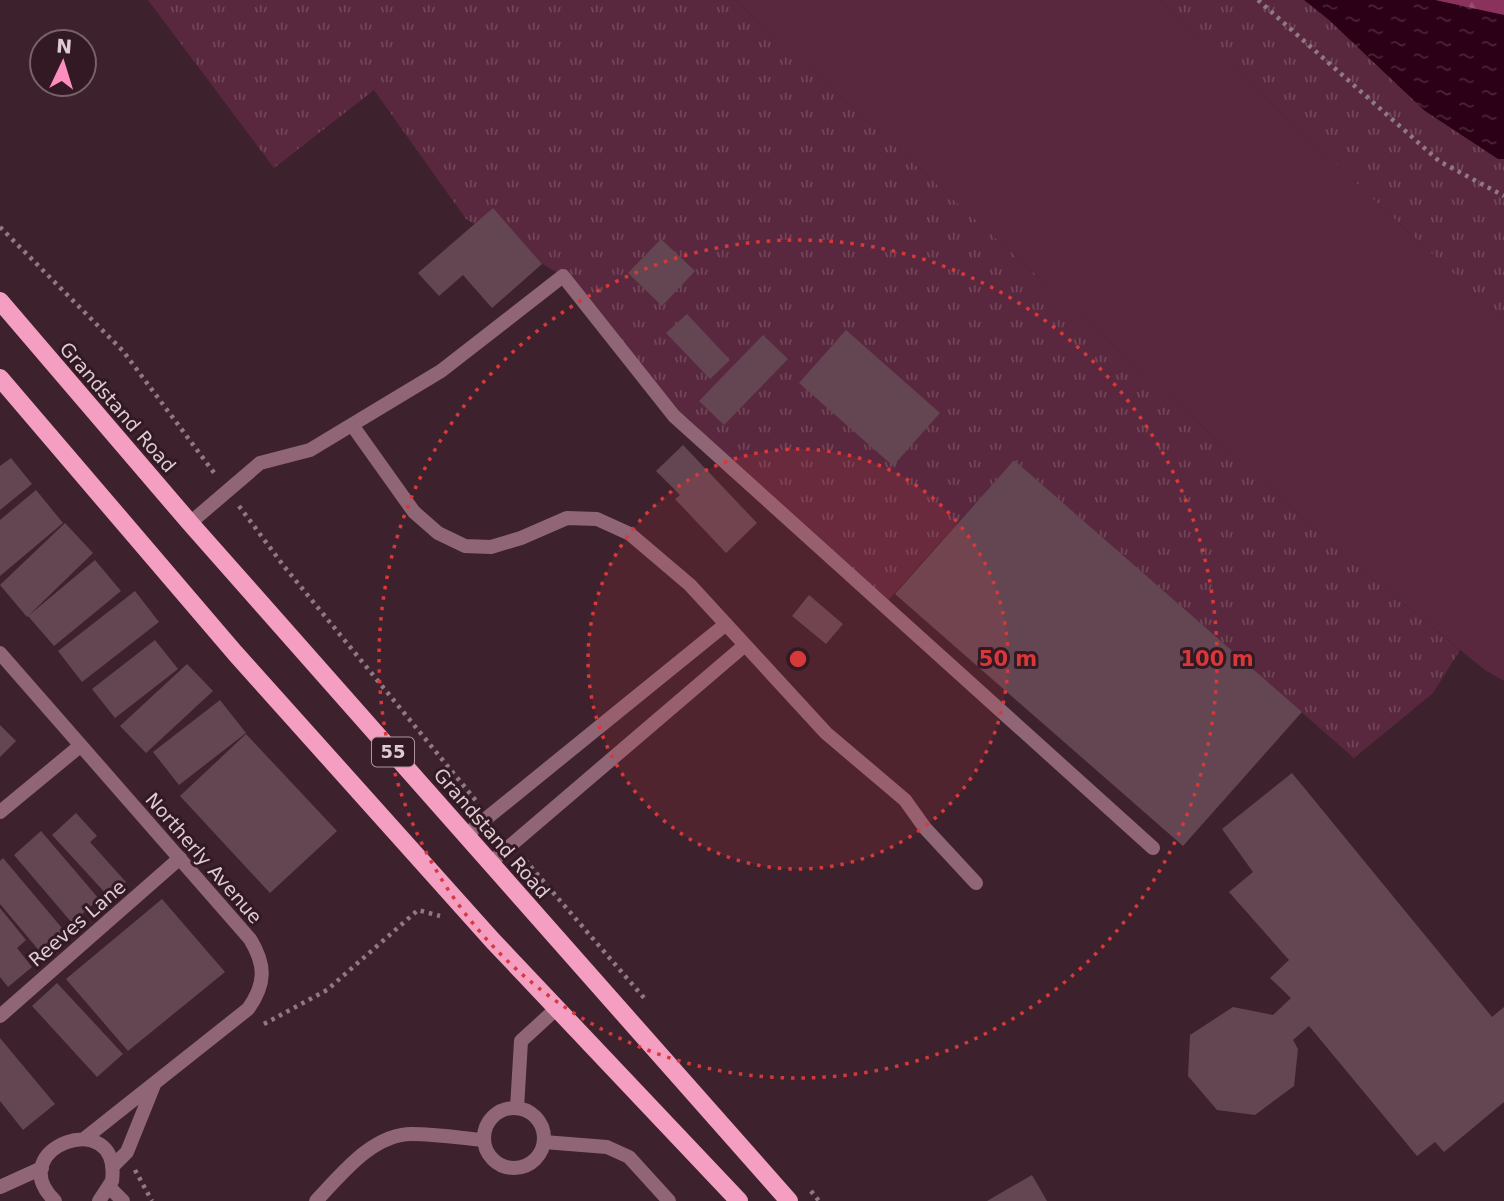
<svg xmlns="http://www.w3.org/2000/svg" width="1504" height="1201" viewBox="0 0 1504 1201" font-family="'DejaVu Sans',sans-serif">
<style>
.grass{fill:url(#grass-tufts)}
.forest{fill:url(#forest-firs)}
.pitch{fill:#5a283e}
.water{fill:url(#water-ripples)}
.building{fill:#644652}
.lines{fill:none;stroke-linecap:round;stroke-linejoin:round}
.path{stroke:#907a82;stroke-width:4.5;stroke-dasharray:3.5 5;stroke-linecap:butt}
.service{stroke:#906676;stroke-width:14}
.minor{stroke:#906676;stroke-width:14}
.tertiary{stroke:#906676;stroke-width:14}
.primary{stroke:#f49ec1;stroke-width:18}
.ring{fill:none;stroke:#d73839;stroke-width:3.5;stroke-dasharray:3.5 7}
.labels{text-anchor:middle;stroke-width:6;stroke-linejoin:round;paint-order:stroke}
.shield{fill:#331924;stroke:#ab969e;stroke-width:2}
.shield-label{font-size:18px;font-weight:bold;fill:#deccd2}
.street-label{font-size:19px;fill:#deccd2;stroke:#331924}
.centre{fill:#d73839;stroke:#331924;stroke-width:3.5}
.ring-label{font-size:21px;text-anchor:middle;font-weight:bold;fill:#d73839;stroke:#331924;stroke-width:6;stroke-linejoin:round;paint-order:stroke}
</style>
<defs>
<pattern id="grass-tufts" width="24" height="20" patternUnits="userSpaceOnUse" patternTransform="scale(1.75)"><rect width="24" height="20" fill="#5a283e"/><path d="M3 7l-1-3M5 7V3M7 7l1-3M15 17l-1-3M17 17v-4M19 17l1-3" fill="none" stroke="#714659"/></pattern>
<pattern id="forest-firs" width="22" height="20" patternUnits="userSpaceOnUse" patternTransform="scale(1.75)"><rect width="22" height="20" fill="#8b325c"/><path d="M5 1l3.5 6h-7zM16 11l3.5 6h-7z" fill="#9b4e72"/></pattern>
<pattern id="water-ripples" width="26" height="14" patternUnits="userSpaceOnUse" patternTransform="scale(1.75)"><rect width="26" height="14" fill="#2c0117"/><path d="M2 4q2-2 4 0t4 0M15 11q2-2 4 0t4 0" fill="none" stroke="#4a2538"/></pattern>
</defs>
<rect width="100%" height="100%" fill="#3d222d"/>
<path class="grass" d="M148 0H735L1342 554 1460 650 1433 693 1354 758 1014 460 884 605 674 416 563 276 466 219 374 90 274 168Z
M1160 0H1504V321Z"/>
<path class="forest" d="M1435 0H1504V15L1495 14Z"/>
<path class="pitch" d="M735 0H1160L1504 321V681L1485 670 1342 554Z"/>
<path class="water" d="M1304 0H1435L1504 15V159H1498L1425 111 1329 20Z"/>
<path class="building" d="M493 208 542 264 492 308 463 275 439 296 418 273Z
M661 239 695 271 662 306 628 273Z
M687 314 730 360 710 379 666 333Z
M846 330 940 413 893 466 799 383Z
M763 335 788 359 724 425 699 401Z
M683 445 757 523 726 553 675 499 680 495 656 471Z
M11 458 32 484 0 510V466Z
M1014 460 1302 712 1183 846 895 594Z
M36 490 63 523 0 576V520Z
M65 523 93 553 27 617 0 585Z
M95 560 121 591 54 646 28 616Z
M135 591 159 622 82 682 58 651Z
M809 595 843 624 826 644 792 616Z
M155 640 178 669 115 718 92 689Z
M187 664 213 691 146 753 120 726Z
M220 700 246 733 179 785 153 752Z
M0 725 16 741 0 757Z
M246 734 337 831 270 893 180 796Z
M1292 773 1492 1017 1504 1007V1102L1444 1152 1435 1142 1417 1156 1309 1026 1293 1040 1298 1049 1294 1086 1255 1115 1217 1110 1188 1076 1190 1035 1233 1007 1273 1015 1291 998 1270 978 1289 960 1229 892 1253 872 1222 829Z
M76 813 97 836 90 842 126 882 109 897 52 835Z
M41 831 99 899 72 923 14 855Z
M3 858 67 934 42 954 0 904V861Z
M162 899 225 972 128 1051 66 979Z
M0 908 26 940 17 948 32 967 8 987 0 977Z
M57 983 123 1054 97 1077 32 1006Z
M0 1038 55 1104 23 1130 0 1101Z
M1032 1175 1047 1201H987Z"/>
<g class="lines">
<path class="path" d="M1258 0 1439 161 1504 196
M0 227 123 351 215 474
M239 506 283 565 477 802
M525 860 645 999
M264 1024 327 990 418 910 440 916
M135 1170 152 1201
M811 1191 819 1201"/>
<path class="service" d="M352 425 414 512 438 533 465 546 491 547 521 538 567 518 597 519 630 534 690 585 826 733 905 800 925 828 976 883
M190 523 260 463 310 450 441 371 563 276 674 416 1153 848
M466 835 726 624
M490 863 745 645
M0 1016 180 858
M484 1138a30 30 0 1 1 60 0a30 30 0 1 1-60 0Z
M517 1108 521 1041 556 1009
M544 1142 607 1147 629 1157 669 1201
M316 1201C341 1175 372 1134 412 1134 436 1134 460 1138 483 1140"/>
<path class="minor" d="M0 653 250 939C266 965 266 984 248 1009L84 1139
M0 812 80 746
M112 1167 127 1152 154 1085
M0 1187 42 1168
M55 1201C0 1148 122 1104 112 1181L99 1201"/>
<path class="tertiary" d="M110 1188 123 1201"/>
<path class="primary" d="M0 301 190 523 789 1201
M0 378 235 653 493 941 739 1201"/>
</g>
<circle cx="798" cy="659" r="210" fill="#d73839" fill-opacity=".12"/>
<g class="ring">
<circle cx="798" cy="659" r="210"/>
<circle cx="798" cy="659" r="419"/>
</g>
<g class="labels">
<rect class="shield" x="372" y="737.5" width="42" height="29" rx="5"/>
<g class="shield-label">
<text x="393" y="758">55</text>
</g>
<g class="street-label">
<text transform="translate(118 407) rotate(49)" y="7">Grandstand Road</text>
<text transform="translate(492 833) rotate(49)" y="7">Grandstand Road</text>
<text transform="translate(204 858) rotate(49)" y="7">Northerly Avenue</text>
<text transform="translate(77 923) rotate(-41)" y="7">Reeves Lane</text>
</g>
</g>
<circle cx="798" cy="659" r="10" class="centre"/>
<g class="ring-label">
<text x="1008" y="666">50 m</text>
<text x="1217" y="666">100 m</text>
</g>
<g transform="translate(63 63) rotate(4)"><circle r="33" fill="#331924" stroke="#77616a" stroke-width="2"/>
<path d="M0-5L12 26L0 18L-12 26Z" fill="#fe8ebd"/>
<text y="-10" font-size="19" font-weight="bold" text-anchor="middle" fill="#deccd2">N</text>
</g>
</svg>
